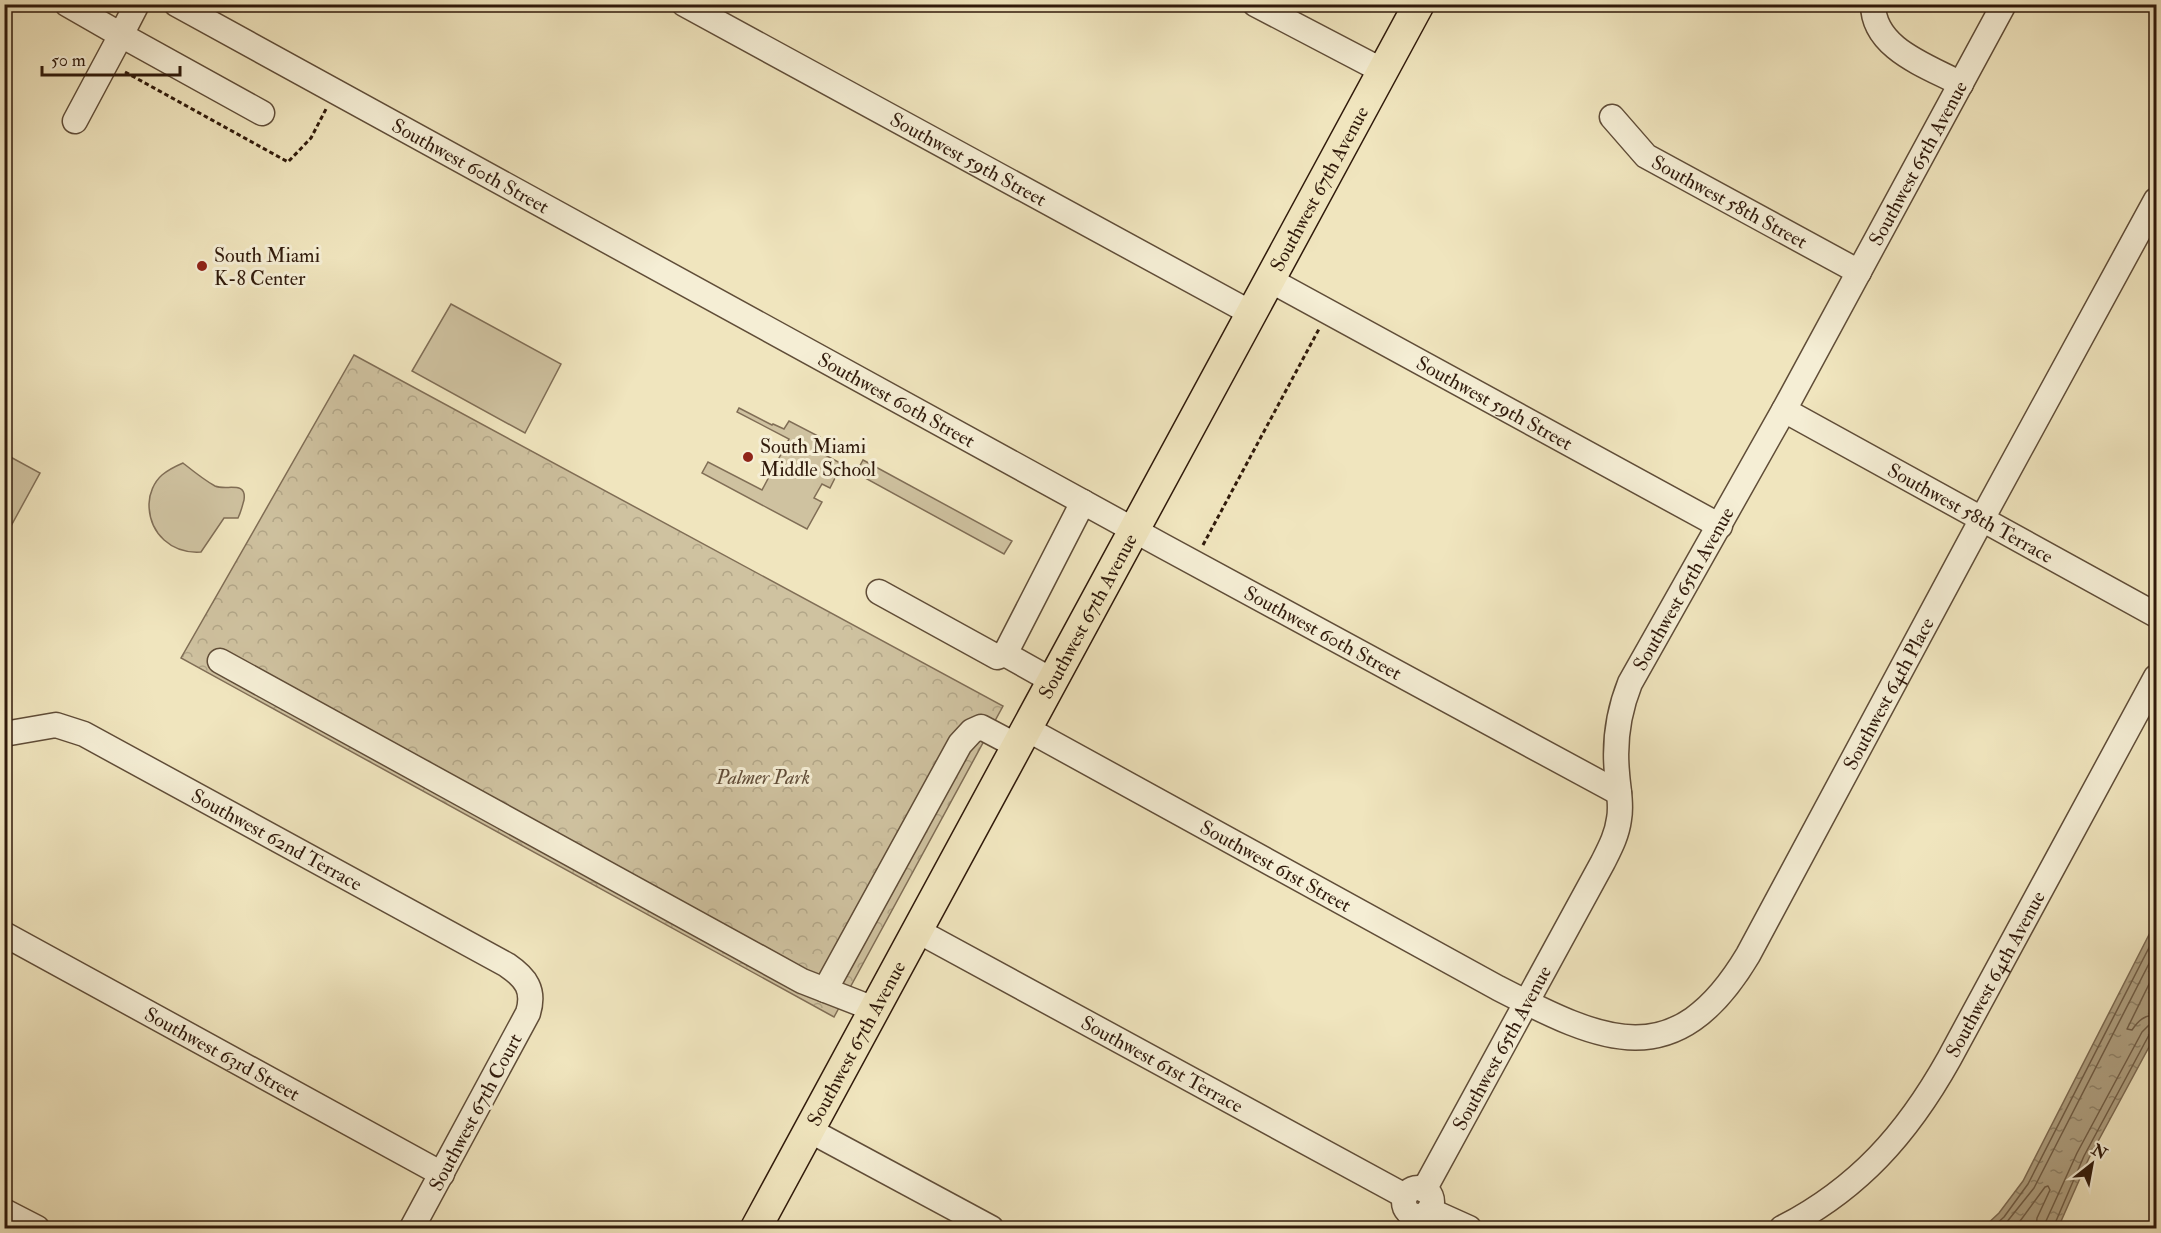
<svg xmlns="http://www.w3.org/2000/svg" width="2161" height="1233" viewBox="0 0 2161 1233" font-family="'IM FELL Double Pica',serif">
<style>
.grass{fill:#cfc2a0;stroke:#806e56;stroke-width:1.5}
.forest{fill:url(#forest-crowns);stroke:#806e56;stroke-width:1.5}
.water{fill:url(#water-ripples);stroke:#7c6a52;stroke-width:1.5}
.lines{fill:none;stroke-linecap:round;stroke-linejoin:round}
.shore{stroke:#705d46;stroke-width:1.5}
.minor-casing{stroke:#604d38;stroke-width:27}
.major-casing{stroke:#301a0b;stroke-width:33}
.path{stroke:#301a0b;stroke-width:3;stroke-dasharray:4.5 3;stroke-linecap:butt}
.minor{stroke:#f5eed5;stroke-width:24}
.major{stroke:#f0e5be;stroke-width:30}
.poi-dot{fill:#8f2418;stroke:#f5eed5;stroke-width:2}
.labels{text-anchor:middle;stroke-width:6;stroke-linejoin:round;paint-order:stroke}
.street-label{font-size:20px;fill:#301a0b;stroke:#f5eed5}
.poi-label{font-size:20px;fill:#301a0b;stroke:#f5eed5;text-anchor:start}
.park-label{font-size:20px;font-style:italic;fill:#604c38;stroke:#f5eed5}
</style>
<defs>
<pattern id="forest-crowns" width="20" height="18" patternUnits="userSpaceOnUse" patternTransform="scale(1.5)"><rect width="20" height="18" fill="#cfc2a0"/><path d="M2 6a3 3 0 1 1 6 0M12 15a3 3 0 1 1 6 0" fill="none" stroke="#b2a688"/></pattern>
<pattern id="water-ripples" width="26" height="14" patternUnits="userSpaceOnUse" patternTransform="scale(1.5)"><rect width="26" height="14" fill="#afa081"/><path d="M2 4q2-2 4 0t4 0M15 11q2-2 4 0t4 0" fill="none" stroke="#8f8268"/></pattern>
</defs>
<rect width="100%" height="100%" fill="#f0e5be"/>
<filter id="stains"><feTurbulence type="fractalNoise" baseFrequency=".00333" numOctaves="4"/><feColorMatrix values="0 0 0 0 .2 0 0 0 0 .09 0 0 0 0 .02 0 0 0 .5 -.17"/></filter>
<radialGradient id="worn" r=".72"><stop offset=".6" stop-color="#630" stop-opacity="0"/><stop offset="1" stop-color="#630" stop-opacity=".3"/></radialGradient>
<path class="grass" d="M451 304 561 364 525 433 412 371Z
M739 408 772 425 773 424 784 429 789 421 820 437 814 449 842 464 830 488 822 484 814 498 822 502 807 529 702 473 708 462 762 490 789 439 737 412Z
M5 454 40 473 5 537Z
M863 460 1012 541 1004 554 856 473Z
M183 463C193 471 204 480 215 486 226 491 247 480 244 500 242 507 241 512 238 518H224L201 552C172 554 149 534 149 504 149 494 154 482 162 475 168 470 176 466 183 463Z"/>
<path class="forest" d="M354 355 1003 706 834 1017 181 658Z"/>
<path class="water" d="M2156 921V1034L2089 1158 2058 1228H1983L1999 1213 2023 1181Z"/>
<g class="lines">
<path class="shore" d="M2156 970 2127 1029 2132 1030C2138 1021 2144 1015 2156 1015
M1992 1228 2004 1217 2028 1184 2156 934
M2002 1228 2034 1188 2156 950
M2015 1228 2045 1187 2048 1186 2050 1190 2037 1218 2036 1228
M2045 1228 2046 1221 2077 1153 2142 1032 2149 1025 2156 1024
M2053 1228 2084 1156 2149 1035 2156 1031"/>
<defs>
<g id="minor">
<path d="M67 4 121 35 137 4"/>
<path id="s1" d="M176 4 1163 546 1619 793"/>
<path id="s2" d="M684 4 1251 313"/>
<path d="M1255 4 1383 71"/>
<path d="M1873 4C1873 49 1928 66 1961 84"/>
<path id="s3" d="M1612 117 1646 156 1859 272"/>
<path d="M75 121 121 35 262 113"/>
<path id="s4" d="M1270 280 1720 526"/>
<path id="s5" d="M1784 410 2156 615"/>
<path d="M879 592 997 657 1005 654 1083 502"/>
<path d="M1005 654 1053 681"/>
<path d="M220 661 802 981 874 1009"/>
<path id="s6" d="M1027 729 1498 988C1603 1042 1675 1077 1748 955L1982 519 2156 200"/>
<path id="s7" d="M4 734 56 725 84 734 507 965C526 978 535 990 528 1013L412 1228"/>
<path id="s8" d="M918 931 1405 1196"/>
<path id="s9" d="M4 934 442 1174"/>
<path d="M825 990 960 744 972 731 981 727 1017 746"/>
<path d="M809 1130 991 1228"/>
<circle cx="1418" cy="1202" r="14"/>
<path id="s10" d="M1424 1190 1603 862C1610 848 1617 835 1619 819 1622 804 1618 789 1617 773 1614 742 1618 713 1630 683L1784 410 2004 4"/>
<path d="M1429 1210 1469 1228"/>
<path d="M4 1211 37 1228"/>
<path id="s11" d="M1782 1228C1858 1189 1907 1134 1949 1059L2156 677"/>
</g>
<g id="major">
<path id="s12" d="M756 1228 1419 4"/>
</g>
</defs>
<use href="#minor" class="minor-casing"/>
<use href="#major" class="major-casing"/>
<path class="path" d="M125 72 288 162 311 138 326 109
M1203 545 1319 329"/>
<use href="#minor" class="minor"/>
<use href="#major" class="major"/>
</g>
<g class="poi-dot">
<circle cx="202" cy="266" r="6"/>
<circle cx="748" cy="457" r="6"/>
</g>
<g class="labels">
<g class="street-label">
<text dy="7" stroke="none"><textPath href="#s2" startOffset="324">Southwest 59th Street</textPath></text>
<text dy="7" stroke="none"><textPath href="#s10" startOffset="1152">Southwest 65th Avenue</textPath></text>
<text dy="7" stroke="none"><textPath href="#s1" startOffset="336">Southwest 60th Street</textPath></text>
<text dy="7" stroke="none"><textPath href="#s12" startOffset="1182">Southwest 67th Avenue</textPath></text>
<text dy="7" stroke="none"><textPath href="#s3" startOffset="147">Southwest 58th Street</textPath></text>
<text dy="7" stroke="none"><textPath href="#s1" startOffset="822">Southwest 60th Street</textPath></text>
<text dy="7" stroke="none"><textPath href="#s4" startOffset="256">Southwest 59th Street</textPath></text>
<text dy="7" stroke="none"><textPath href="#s5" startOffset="213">Southwest 58th Terrace</textPath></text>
<text dy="7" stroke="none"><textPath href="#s10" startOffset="666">Southwest 65th Avenue</textPath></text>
<text dy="7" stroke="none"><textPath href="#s12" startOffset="696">Southwest 67th Avenue</textPath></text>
<text dy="7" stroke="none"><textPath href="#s1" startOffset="1308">Southwest 60th Street</textPath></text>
<text dy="7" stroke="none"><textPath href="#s6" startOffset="1128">Southwest 64th Place</textPath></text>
<text dy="7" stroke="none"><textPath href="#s7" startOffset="302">Southwest 62nd Terrace</textPath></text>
<text dy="7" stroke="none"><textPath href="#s6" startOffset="284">Southwest 61st Street</textPath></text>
<text dy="7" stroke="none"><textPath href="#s11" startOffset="338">Southwest 64th Avenue</textPath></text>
<text dy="7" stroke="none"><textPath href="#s12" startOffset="210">Southwest 67th Avenue</textPath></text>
<text dy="7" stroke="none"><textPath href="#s10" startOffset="162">Southwest 65th Avenue</textPath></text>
<text dy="7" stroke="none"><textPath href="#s9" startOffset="249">Southwest 63rd Street</textPath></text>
<text dy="7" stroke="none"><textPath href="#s8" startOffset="278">Southwest 61st Terrace</textPath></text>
<text transform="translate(475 1112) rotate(-62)" y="7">Southwest 67th Court</text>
</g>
<g class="poi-label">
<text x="214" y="262">South Miami<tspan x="214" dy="23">K-8 Center</tspan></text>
<text x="760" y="453">South Miami<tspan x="760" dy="23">Middle School</tspan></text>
</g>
<g class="park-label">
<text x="763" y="784">Palmer Park</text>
</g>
</g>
<rect width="2161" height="1233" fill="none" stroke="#f0e5be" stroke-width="24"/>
<rect x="6" y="6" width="2149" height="1221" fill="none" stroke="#301a0b" stroke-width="3"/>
<rect x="12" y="12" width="2137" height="1209" fill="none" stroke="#301a0b" stroke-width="1.5"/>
<g transform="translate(2092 1164) rotate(31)" stroke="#f5eed5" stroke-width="4.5" paint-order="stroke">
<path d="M0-4.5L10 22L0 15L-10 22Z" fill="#301a0b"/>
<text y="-9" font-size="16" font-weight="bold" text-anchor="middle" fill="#301a0b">N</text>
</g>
<path d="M42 66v9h138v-9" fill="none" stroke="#301a0b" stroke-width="3"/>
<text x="51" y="66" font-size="18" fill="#301a0b" stroke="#f5eed5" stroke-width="4.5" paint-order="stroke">50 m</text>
<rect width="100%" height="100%" filter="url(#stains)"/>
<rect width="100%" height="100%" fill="url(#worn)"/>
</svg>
